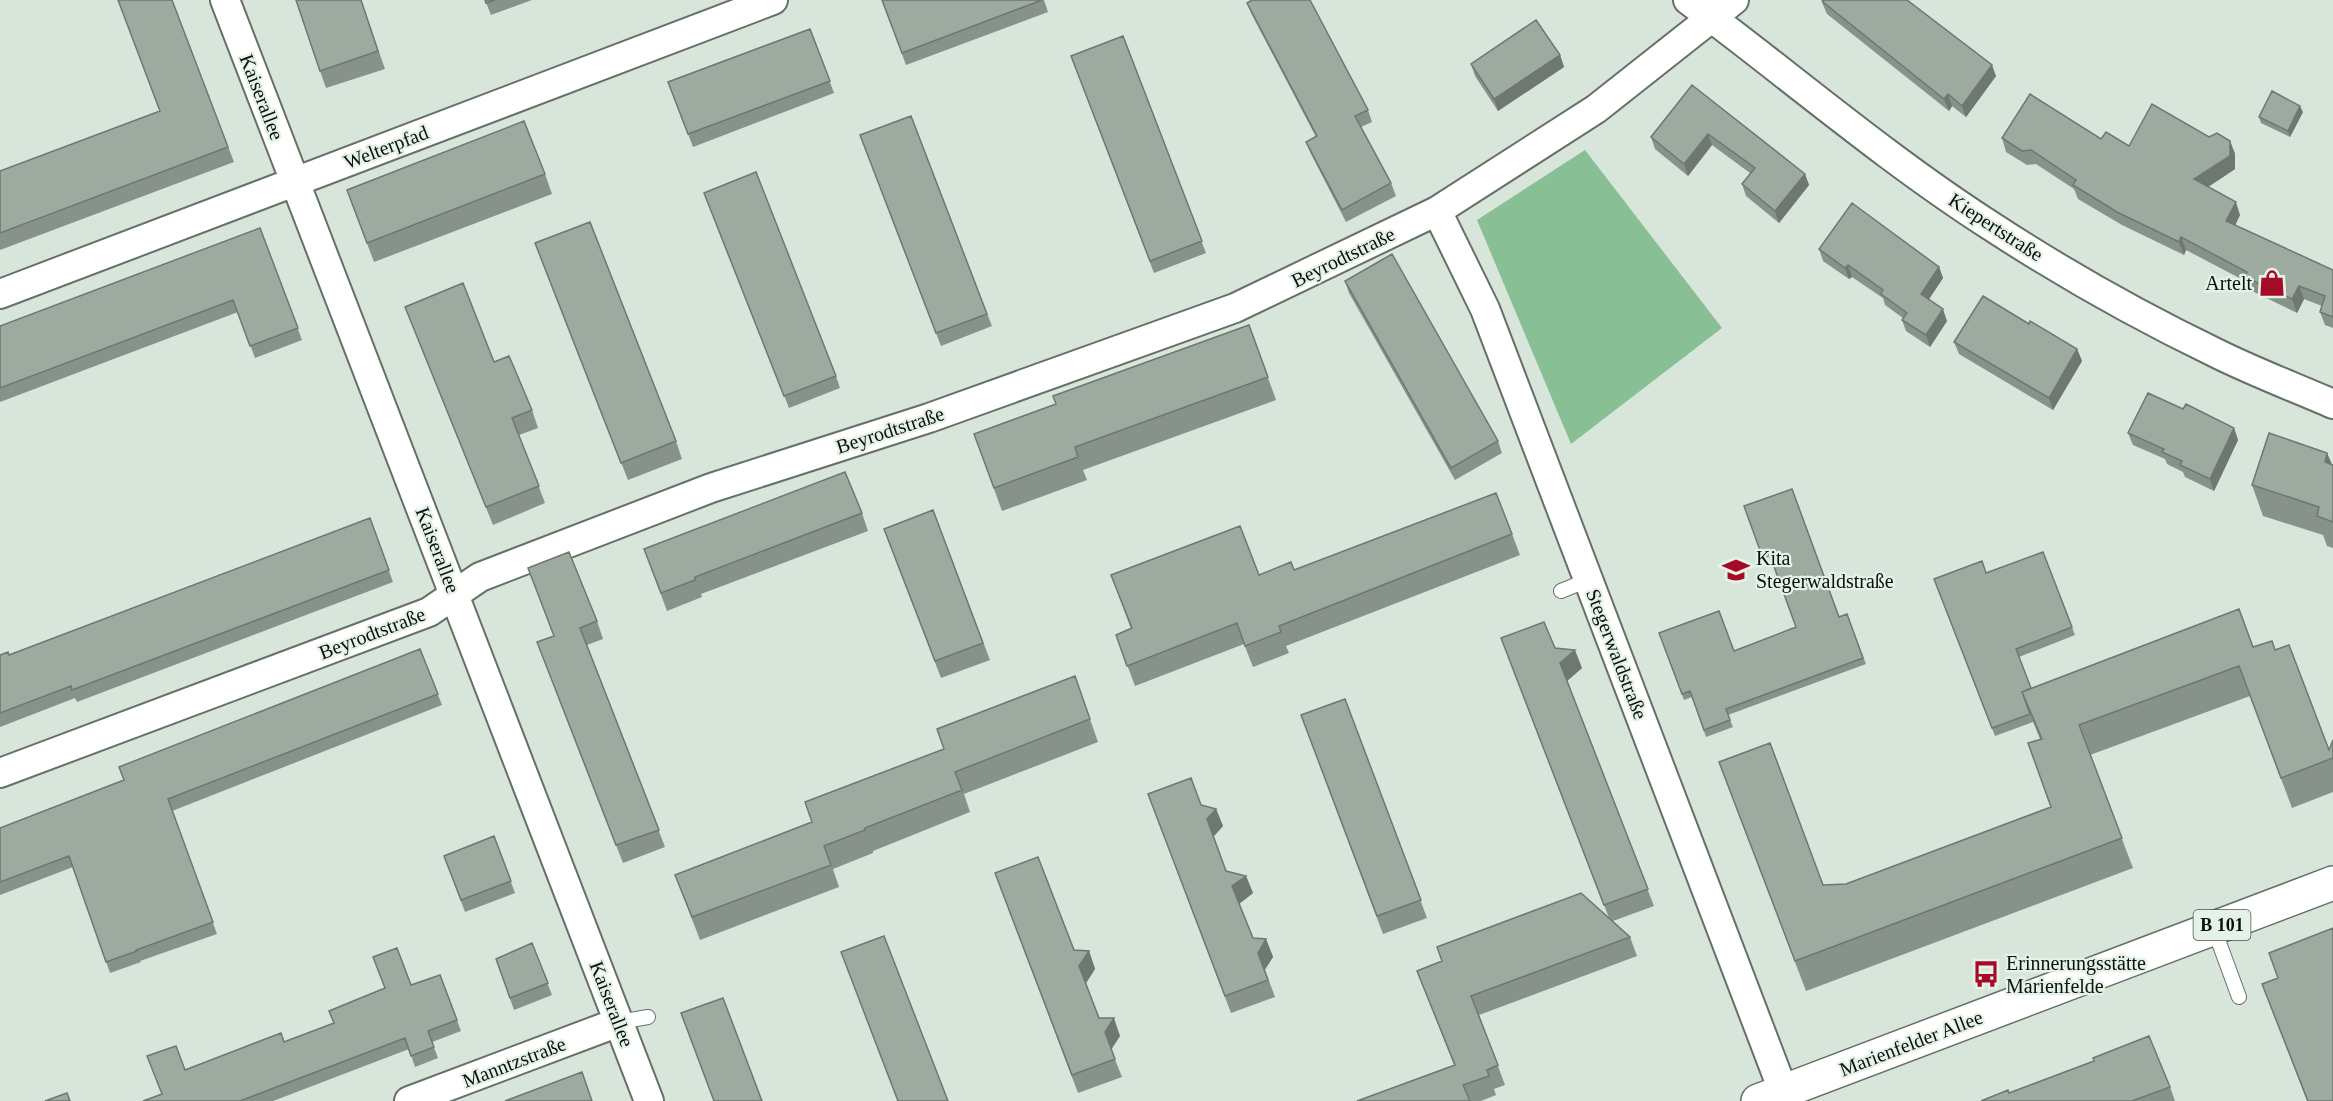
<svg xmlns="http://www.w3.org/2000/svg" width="2333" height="1101" viewBox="0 0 2333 1101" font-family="Georgia,serif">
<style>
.green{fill:#89bf94}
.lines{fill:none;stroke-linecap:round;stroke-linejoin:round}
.service-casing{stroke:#657167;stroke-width:16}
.minor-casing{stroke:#657167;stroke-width:32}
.primary-casing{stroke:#657167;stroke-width:36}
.service{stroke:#fff;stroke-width:14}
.minor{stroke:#fff;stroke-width:28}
.primary{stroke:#fff;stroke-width:33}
.wall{fill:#87928a}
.shaded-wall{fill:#6e7770}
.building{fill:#9daaa0;stroke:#6e7770;stroke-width:1.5}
.labels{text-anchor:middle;stroke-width:4.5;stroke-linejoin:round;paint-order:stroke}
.shield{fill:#e5f2e7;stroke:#4d544e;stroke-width:1.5}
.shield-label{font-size:18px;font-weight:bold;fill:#0c100d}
.street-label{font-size:20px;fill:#0c100d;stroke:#e5f2e7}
.poi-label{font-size:20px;fill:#0c100d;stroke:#e5f2e7;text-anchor:start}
</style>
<rect width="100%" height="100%" fill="#d8e5da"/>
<path class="green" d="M1585 150 1722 328 1571 444 1477 220Z"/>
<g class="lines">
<defs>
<path id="service" d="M1561 591 1588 580
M2214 929 2239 997
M619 1022 648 1017"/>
<path id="minor" d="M225 0 649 1101
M1688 0C1789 75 1885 158 1991 226 2063 273 2139 316 2216 353 2254 372 2294 387 2333 404
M1437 211 1485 309 1787 1101
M0 294 773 0
M0 773 429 612 480 577 711 488 929 418 1235 308 1437 211 1596 109 1734 0
M409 1101 619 1022"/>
<path id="primary" d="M1758 1101 2333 883"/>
</defs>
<use href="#service" class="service-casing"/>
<use href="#minor" class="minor-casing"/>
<use href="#primary" class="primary-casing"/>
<use href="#service" class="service"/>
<use href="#minor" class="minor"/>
<use href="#primary" class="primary"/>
</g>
<path class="wall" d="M172 0 234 162 0 250V171L160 111Z
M361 0 385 69 326 88 320 71Z
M485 0H532L491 15Z
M882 0H1044L1048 12 906 65Z
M1821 0H1907L1996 76 1966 117 1952 106 1949 111 1827 14Z
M1247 3 1368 110 1372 122 1361 127 1391 183 1396 196 1346 222 1311 154 1306 142 1316 137 1252 15Z
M810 29 834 93 693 147 668 82Z
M1123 36 1206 253 1154 273 1071 56Z
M1560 55 1564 67 1498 111 1475 76 1471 64Z
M1692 85 1805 174 1809 185 1779 223 1746 196 1742 184 1750 173 1712 145 1688 176 1655 149 1651 137Z
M2303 112 2290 137 2261 123 2259 117Z
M911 116 992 326 941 346 860 135Z
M2209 137 2230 141 2235 154V169L2208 187 2240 215 2235 225 2333 270V328L2325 325 2320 312 2322 306 2304 299 2297 313 2250 290 2247 282 2186 250 2184 255 2122 225 2078 199 2074 189 2036 164 2027 165 2006 152 2002 138 2101 139 2129 146Z
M545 174 552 194 374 262 347 190Z
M709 205 836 376 840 388 789 408Z
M260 228 302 340 255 358 238 312 0 402V326Z
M1819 249 1939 267 1943 278 1929 299 1947 321 1930 347 1906 331 1902 320 1903 318 1885 305 1883 298 1852 277 1849 279 1823 261Z
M542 261 676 441 682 459 628 480Z
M1345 281 1498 441 1502 453 1455 480 1349 293Z
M405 307 494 362 532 410 538 428 519 435 545 503 493 525Z
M2029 324 2077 349 2082 361 2053 410 1959 354 1954 342Z
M1249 325 1276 400 1083 470 1087 480 1002 511 974 434 1056 404Z
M2183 409 2234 428 2238 440 2214 491 2185 477 2183 472 2167 464 2165 459 2133 445 2128 433Z
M2327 453 2332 464 2333 465V548L2327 546 2323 535 2263 516 2252 485Z
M1744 506 1839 617 1847 614 1866 664 1728 715 1733 727 1706 737 1692 697 1684 700 1659 633 1734 651 1796 627 1770 556 1764 559Z
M933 510 990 660 941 678 884 529Z
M862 513 868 531 701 594 702 597 667 611 644 549Z
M370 518 393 582 77 702 75 698 0 727V655H9Z
M1512 534 1520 555 1286 646 1289 653 1253 667 1244 644 1135 686 1116 635 1131 629 1111 575H1259L1294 570Z
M2043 552 2075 635 2019 657 2031 688 2253 647 2275 650 2329 750 2333 740V792L2292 808 2250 696 2090 755 2133 868 1806 991 1719 762 1823 885 1846 884 2051 807 2040 739 2033 722 1995 736 1934 579 1986 573Z
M597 621 603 639 587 645 665 847 623 863 537 642Z
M1555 648 1582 668 1567 681 1654 906 1613 921 1630 937 1637 956 1479 1015 1505 1085 1494 1089 1496 1095 1481 1101H1357L1454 1065 1417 971 1442 961 1609 918 1508 655Z
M420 649 442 705 172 811 217 934 140 961 141 962 110 973 73 867 0 895V828L124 780Z
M1075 676 1098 742 964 794 970 812 873 851V853L833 869 839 887 700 940 675 875 812 822Z
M1345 699 1427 918 1383 934 1301 715Z
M1148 794 1216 809 1223 826 1213 837 1226 871 1246 876 1253 893 1239 904 1253 938 1266 939 1273 957 1265 970 1275 997 1231 1013Z
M494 836 515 893 465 912 444 856Z
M995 873 1074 950 1089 951 1095 969 1086 983 1099 1018 1120 1036 1111 1049 1122 1077 1078 1093Z
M532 943 552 995 514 1010 496 959Z
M440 975 461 1031 432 1042 438 1058 415 1067 409 1049 273 1101H143L161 1094 185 1070 284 1042 333 1024 411 985Z
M2278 978 2333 1101H2307L2262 984Z
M2170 1087 2175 1101H1981L2009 1093Z"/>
<path class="shaded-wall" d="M1560 55 1564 67 1498 111 1494 99Z
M1992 65 1996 76 1966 117 1962 106Z
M1948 94 1952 106 1949 111 1944 99Z
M2300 106 2303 112 2290 137 2288 131Z
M1708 134 1712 145 1688 176 1684 164Z
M2230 141 2235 154V169L2199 193 2194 179Z
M1805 174 1809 185 1779 223 1775 211Z
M2236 202 2240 215 2231 234 2226 221Z
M2181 237 2186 250 2184 255 2179 242Z
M1848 265 1852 277 1849 279 1845 268Z
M1939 267 1943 278 1925 305 1921 294Z
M2299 286 2304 299 2297 313 2292 299Z
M1943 309 1947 321 1930 347 1926 335Z
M2077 349 2082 361 2053 410 2049 398Z
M2234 428 2238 440 2214 491 2210 479Z
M2327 453 2333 468 2325 462Z
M1575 650 1582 668 1567 681 1560 663Z
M1216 809 1223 826 1213 837 1207 819Z
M1246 876 1253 893 1239 904 1232 886Z
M1266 939 1273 957 1264 970 1258 953Z
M1089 951 1095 969 1086 983 1079 966Z
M1114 1018 1120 1036 1111 1050 1105 1032Z"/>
<path class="building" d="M118 0H172L228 147 0 233V171L160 111Z
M296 0H361L378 51 320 71Z
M485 0H495L486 3Z
M882 0H1042L902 53Z
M1252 0H1310L1368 110 1355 116 1391 183 1342 210 1306 142 1317 136 1247 3Z
M1824 0H1907L1992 65 1962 106 1948 94 1944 99 1823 2Z
M1536 20 1560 55 1494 99 1471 64Z
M810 29 830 81 688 134 668 82Z
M1123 36 1202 241 1150 261 1071 56Z
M1692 85 1805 174 1775 211 1742 184 1755 168 1708 134 1684 164 1651 137Z
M2272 91 2300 106 2288 131 2259 117Z
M2030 94 2101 139 2106 132 2129 146 2152 104 2209 137 2217 133 2230 141V156L2194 179 2236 202 2226 221 2333 270V317L2320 312 2325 296 2299 286 2292 299 2245 277 2247 272 2181 237 2179 242 2117 212 2073 185 2076 180 2031 150 2022 151 2002 138Z
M911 116 987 314 936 333 860 135Z
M524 121 545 174 367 243 347 190Z
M756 172 836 376 784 396 704 193Z
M1852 203 1939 267 1921 294 1943 309 1926 335 1902 320 1907 313 1881 294 1883 290 1848 265 1845 268 1819 249Z
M590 222 676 441 621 463 535 243Z
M260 228 298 328 250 346 233 300 0 388V326Z
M1392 254 1498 441 1451 468 1345 281Z
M463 283 494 362 509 356 532 410 512 418 539 486 486 507 405 307Z
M1983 296 2029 324 2030 321 2077 349 2049 398 1954 342Z
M1249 325 1268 377 1075 447 1078 457 994 488 974 434 1056 404 1053 396Z
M2148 393 2183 409 2186 404 2234 428 2210 479 2180 465 2182 461 2162 452 2164 449 2128 433Z
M2269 433 2327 453 2325 462 2333 465V522L2317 516 2319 507 2252 485Z
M845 472 862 513 695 577V580L661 593 644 549Z
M1792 489 1839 617 1847 614 1863 658 1726 709 1730 720 1704 730 1690 691 1682 694 1659 633 1719 611 1734 651 1796 627 1768 550 1761 553 1744 506Z
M1496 493 1512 534 1279 626 1281 632 1245 646 1237 623 1127 666 1116 635 1132 628 1111 575 1240 526 1259 575 1291 562 1294 570Z
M933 510 983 643 935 661 884 529Z
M370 518 389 570 72 690 71 686 0 713V655L8 652 9 655Z
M569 552 597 621 580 628 659 830 616 845 537 642 554 636 528 568Z
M2043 552 2072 627 2016 649 2031 688 2022 692 2030 714 1992 728 1934 579 1982 561 1986 573Z
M2239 609 2253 647 2272 641 2275 650 2289 645 2329 750 2333 740V758L2281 778 2239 666 2079 725 2122 838 1795 961 1719 762 1770 743 1823 885 1846 884 2051 807 2028 743 2042 739 2022 692Z
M1544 622 1555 648 1575 650 1560 663 1648 889 1604 905 1501 638Z
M420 649 438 694 168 799 213 922 136 950 137 951 106 962 69 856 0 882V828L124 780 119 767Z
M1075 676 1090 719 955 772 962 790 865 828V830L824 846 831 865 692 917 675 875 812 822 805 802 944 749 937 729Z
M1345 699 1421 900 1377 916 1301 715Z
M1191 778 1201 805 1216 809 1207 819 1226 871 1246 876 1232 886 1253 938 1266 939 1258 953 1268 980 1225 996 1148 794Z
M494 836 511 881 461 900 444 856Z
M1038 857 1074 950 1089 951 1079 966 1099 1018H1114L1105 1032 1115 1059 1072 1075 995 873Z
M1581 893 1630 937 1471 996 1498 1065 1487 1070 1489 1076 1463 1085 1470 1101H1357L1455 1065 1417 971 1442 961 1437 947Z
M2333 928V1101H2308L2262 984 2278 978 2269 953Z
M884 936 948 1101H898L841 952Z
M532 943 548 983 510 998 496 959Z
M397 948 411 985 440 975 457 1020 428 1031 434 1047 411 1056 405 1038 240 1101H143L162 1094 147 1056 176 1046 185 1070 281 1033 284 1042 334 1023 329 1011 385 988 373 957Z
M723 998 762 1101H714L681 1013Z
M2149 1036 2170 1087 2132 1101H1981L2008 1090 2009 1093 2094 1061 2093 1058Z
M582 1072 592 1101H505Z
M67 1093 70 1101H45Z"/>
<defs>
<symbol id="shop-bare" viewBox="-9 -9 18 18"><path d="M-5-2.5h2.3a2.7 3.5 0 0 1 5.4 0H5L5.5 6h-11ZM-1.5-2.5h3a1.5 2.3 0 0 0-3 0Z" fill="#a50b27" stroke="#e5f2e7" stroke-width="2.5" paint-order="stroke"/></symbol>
<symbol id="school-bare" viewBox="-9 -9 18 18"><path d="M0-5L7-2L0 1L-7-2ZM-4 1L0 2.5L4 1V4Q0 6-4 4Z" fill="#a50b27" stroke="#e5f2e7" stroke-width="2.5" paint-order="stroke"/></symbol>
<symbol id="bus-bare" viewBox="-9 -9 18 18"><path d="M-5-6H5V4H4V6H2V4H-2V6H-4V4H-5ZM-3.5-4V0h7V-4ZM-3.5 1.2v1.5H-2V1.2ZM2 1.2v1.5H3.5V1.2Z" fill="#a50b27" stroke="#e5f2e7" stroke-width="2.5" paint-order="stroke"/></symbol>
</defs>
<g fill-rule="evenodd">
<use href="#shop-bare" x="2253" y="264" width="38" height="38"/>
<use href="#school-bare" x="1717" y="551" width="38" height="38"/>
<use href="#bus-bare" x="1967" y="955" width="38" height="38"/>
</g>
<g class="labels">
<rect class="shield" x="2193.5" y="910" width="57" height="30" rx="4.5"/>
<g class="shield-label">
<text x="2222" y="931">B 101</text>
</g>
<g class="street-label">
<text transform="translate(262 97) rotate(69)" y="7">Kaiserallee</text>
<text transform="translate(386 147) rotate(-21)" y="7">Welterpfad</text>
<text transform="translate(1996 227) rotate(33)" y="7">Kiepertstraße</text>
<text transform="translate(1343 257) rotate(-26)" y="7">Beyrodtstraße</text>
<text transform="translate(890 430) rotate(-18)" y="7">Beyrodtstraße</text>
<text transform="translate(438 550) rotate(69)" y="7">Kaiserallee</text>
<text transform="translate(372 633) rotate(-21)" y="7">Beyrodtstraße</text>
<text transform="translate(1617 654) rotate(69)" y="7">Stegerwaldstraße</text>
<text transform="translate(612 1004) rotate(69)" y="7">Kaiserallee</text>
<text transform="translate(1911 1043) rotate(-21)" y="7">Marienfelder Allee</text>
<text transform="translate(514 1062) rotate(-21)" y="7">Manntzstraße</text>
</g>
<g class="poi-label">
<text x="2252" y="290" text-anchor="end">Artelt</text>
<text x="1756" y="565">Kita<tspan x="1756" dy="23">Stegerwaldstraße</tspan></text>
<text x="2006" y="970">Erinnerungsstätte<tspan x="2006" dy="23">Marienfelde</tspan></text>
</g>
</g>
</svg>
